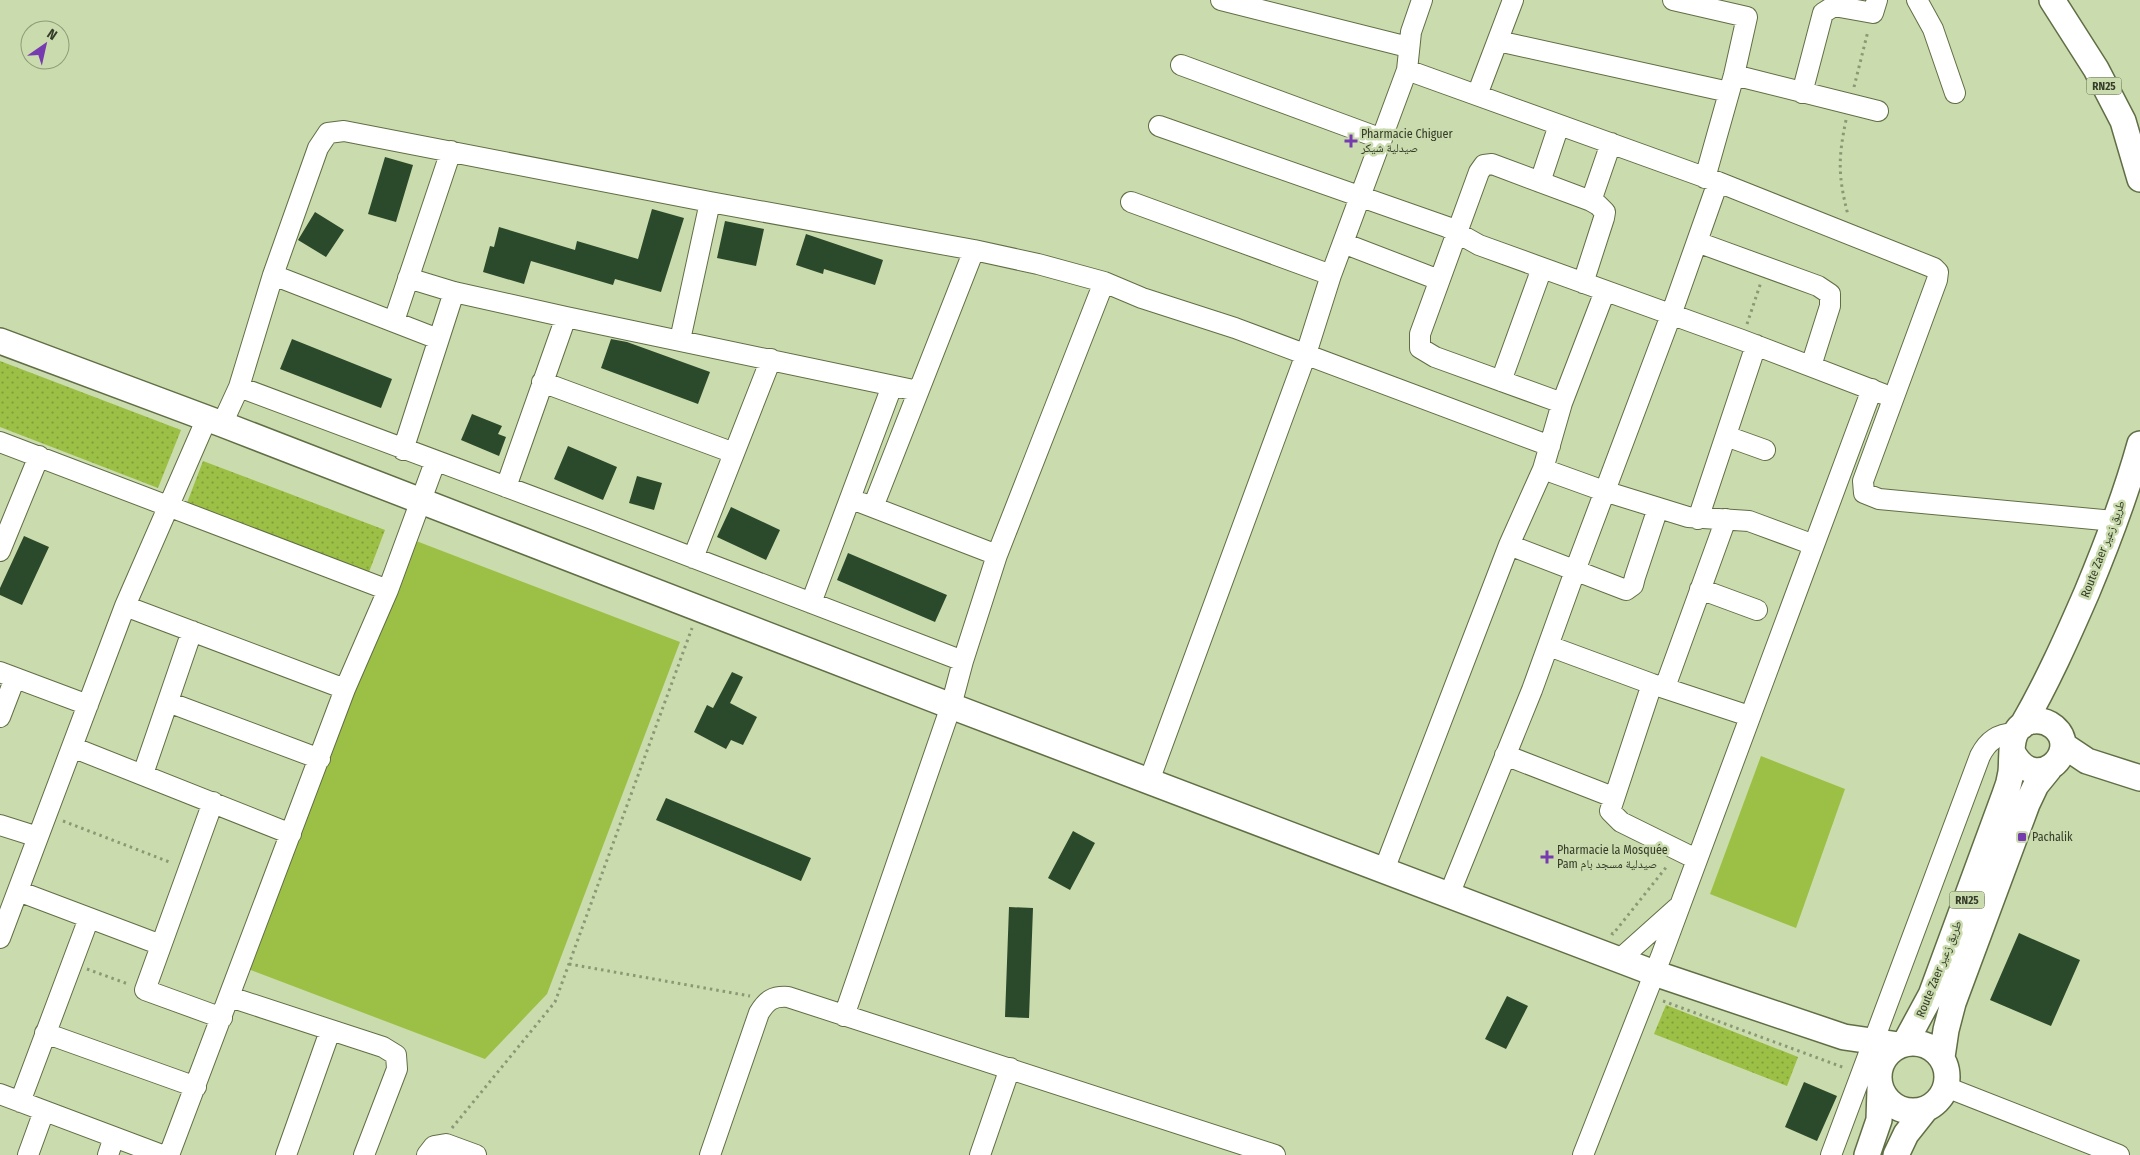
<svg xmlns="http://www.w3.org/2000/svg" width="2140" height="1155" viewBox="0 0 2140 1155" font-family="'Fira Sans Condensed','Noto Naskh Arabic',sans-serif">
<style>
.park{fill:url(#park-dots)}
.pitch{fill:#9cc045}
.building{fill:#2b492b}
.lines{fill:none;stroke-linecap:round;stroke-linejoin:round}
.minor-casing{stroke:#606e45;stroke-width:22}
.major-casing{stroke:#606e45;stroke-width:28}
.path{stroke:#8b9875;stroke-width:3;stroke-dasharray:2.5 4;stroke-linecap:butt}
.minor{stroke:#fff;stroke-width:20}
.major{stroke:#fff;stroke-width:25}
.poi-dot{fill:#773bb0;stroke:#cadbad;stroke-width:2}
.labels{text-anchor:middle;stroke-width:5;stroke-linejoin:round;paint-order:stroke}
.shield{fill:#cadbad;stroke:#626c51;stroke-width:1}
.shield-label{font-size:11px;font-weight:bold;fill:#363c2a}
.poi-label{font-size:12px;fill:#363c2a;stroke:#cadbad;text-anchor:start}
.street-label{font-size:12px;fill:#363c2a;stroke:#cadbad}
</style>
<defs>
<pattern id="park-dots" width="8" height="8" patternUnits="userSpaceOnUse" patternTransform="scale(1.25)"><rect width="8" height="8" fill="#9cc045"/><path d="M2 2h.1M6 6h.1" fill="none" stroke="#809d3a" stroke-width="1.8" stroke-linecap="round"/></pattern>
</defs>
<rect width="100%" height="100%" fill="#cadbad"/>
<path class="park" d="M0 361 181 430 158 488 0 427Z
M203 461 385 530 369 572 187 503Z
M1666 1005 1798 1057 1787 1086 1654 1034Z"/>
<path class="pitch" d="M411 539 680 642 547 994 485 1059 248 969Z
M1761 756 1845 789 1796 928 1710 894Z"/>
<path class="building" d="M385 157 413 165 396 222 368 214Z
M652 209 684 218 661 292 615 279 613 285 531 261 524 284 483 272 490 246 494 247 499 227 575 250 577 241 638 259Z
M315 212 344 230 326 257 298 240Z
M725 221 764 229 756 266 717 258Z
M806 234 883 260 875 285 824 269 823 274 796 265Z
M292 339 392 379 381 408 280 369Z
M611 339 627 342 710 372 698 404 601 368Z
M472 414 502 426 498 434 506 437 499 456 461 440Z
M568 446 617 467 603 500 554 479Z
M637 476 662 483 654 510 629 503Z
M731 507 780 530 766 560 717 537Z
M24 536 49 547 22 605 0 595V588Z
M848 553 947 595 935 622 837 580Z
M732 672 743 677 730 703 757 717 743 745 731 740 726 749 694 732 707 705 713 708Z
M666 798 811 858 801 881 656 820Z
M1073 831 1095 843 1070 890 1048 878Z
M1009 907 1033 908 1029 1018 1005 1017Z
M2019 933 2080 960 2051 1026 1990 1000Z
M1507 996 1528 1006 1506 1049 1485 1039Z
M1804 1082 1837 1096 1817 1141 1785 1127Z"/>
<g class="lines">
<defs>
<path id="minor" d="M1221 0 1408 47
M1673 0 1747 17 1734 75 1705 178
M1917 0 1933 29 1955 93
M1498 41 1729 92
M1181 65 1382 139
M1407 70 1718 182 1934 268 1938 272 1937 280 1863 481 1864 493 1879 499 2114 521
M1734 75 1878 111
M1802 93 1823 13 1834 6 1873 13 1877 0
M1477 95 1513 0
M1159 126 1447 227 1479 245 1742 340 1883 394
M1540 182 1559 125
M1591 201 1611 143
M1131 202 1331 275
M1697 242 1818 286 1830 294V306L1811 366
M1343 243 1439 280
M273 275 438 339
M408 278 454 292 566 317 918 391
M394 321 451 151
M680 340 710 202
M1501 381 1542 268
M542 382 734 453
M239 387 592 519 963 661
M1562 403 1435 357 1420 348V334L1479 172 1484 165 1492 164 1591 201 1598 205 1605 212 1604 218 1583 283
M222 424 239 387 273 275 318 148 328 133 344 131 710 202 974 250 1038 264 1104 282 1142 298 1235 328 1550 446
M1726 436 1765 450
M0 442 388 590
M403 450 454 292
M1543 469 1604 491 1688 517 1749 521 1814 545
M506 487 566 317
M862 503 997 555
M873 507 974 250
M1698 519 1756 345
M1509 545 1626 590 1633 585 1635 577 1658 508
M0 551 39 456
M693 558 771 359
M1700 589 1757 610
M811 603 892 386
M125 606 345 689
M1549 646 1652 684 1749 716
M0 672 88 705
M1652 684 1610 811 1621 822 1696 859
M1665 687 1726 519
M168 702 320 759
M0 717 15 678
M72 747 291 834
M1505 755 1613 797
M143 774 192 631
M1149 781 1306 354 1331 275 1407 70 1411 32 1422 0
M213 802 145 990 222 1018
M0 825 38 837
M1384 870 1509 545 1543 469 1562 403 1605 291
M18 891 161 945
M1449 895 1532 690 1579 560 1671 315 1718 182
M0 938 125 606 207 418
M1620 959 1677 908
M230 997 383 1047 396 1055 397 1069 364 1155
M844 1016 951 706 963 661 997 555 1104 282
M45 1033 196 1087
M1946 1087 2119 1155
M0 1094 162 1155
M20 1102 89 918
M28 1155 44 1111
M108 1155 114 1137
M169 1155 345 689 388 590 435 462
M286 1155 330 1031
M427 1155 434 1146 446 1144 476 1155
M710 1155 759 1013C767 1000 773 996 788 997L1275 1155
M980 1155 1010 1068
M1583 1155 1662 954 1872 389
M1831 1155 1980 756C1988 740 1998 734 2015 733"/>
<path id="major" d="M2052 0 2096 69 2123 121 2140 179
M0 341 222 424 951 706 1654 973 1844 1037 1899 1045
M2022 726C2047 683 2067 638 2087 592 2107 544 2126 494 2140 444
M2063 745 2087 761 2140 778
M1879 1077a34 34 0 1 1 68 0a34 34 0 1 1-68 0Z
M1905 1043 1931 995 2005 794C2008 787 2010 779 2011 772 2013 753 2007 725 2033 721 2041 720 2048 722 2054 727 2083 752 2034 797 2012 751
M1942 1057 1946 1030 1953 1003 2027 804 2036 785 2049 769
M1867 1155 1879 1120 1880 1089
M1896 1155 1906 1134 1925 1110"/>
</defs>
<use href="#minor" class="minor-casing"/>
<use href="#major" class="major-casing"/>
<path class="path" d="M1854 87 1868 31
M1846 120C1838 159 1838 176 1848 215
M1747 324 1761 282
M63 821 172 863
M1611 933 1613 934 1668 865
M569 964 750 996
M87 969 128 984
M1663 1001 1845 1068
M452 1128 555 1002 692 628"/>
<use href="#minor" class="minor"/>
<use href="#major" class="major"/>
</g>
<g class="poi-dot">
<path d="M1348.5 133.5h5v5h5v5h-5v5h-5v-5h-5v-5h5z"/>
<rect x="2017" y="832" width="10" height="10" rx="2.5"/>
<path d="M1544.5 849.5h5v5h5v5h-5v5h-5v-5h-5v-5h5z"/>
</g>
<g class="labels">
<g class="shield">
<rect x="2086.5" y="77.5" width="35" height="17" rx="4"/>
<rect x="1949.5" y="891.5" width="35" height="17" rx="4"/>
</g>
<g class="shield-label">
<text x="2104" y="90">RN25</text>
<text x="1967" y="904">RN25</text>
</g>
<g class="poi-label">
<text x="1361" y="138">Pharmacie Chiguer<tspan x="1361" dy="14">صيدلية شيكر</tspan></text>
<text x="2032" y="841">Pachalik</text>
<text x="1557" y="854">Pharmacie la Mosquée<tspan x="1557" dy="14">Pam صيدلية مسجد بام</tspan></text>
</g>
<g class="street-label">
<text transform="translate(2103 549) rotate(-69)" y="4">Route Zaer طريق زعير</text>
<text transform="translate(1939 969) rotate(-68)" y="4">Route Zaer طريق زعير</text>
</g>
</g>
<g transform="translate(45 45) rotate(34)"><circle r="24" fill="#cadbad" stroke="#8f9b79"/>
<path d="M0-4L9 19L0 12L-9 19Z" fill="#773bb0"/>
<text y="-8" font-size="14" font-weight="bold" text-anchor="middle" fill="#363c2a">N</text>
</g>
</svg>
